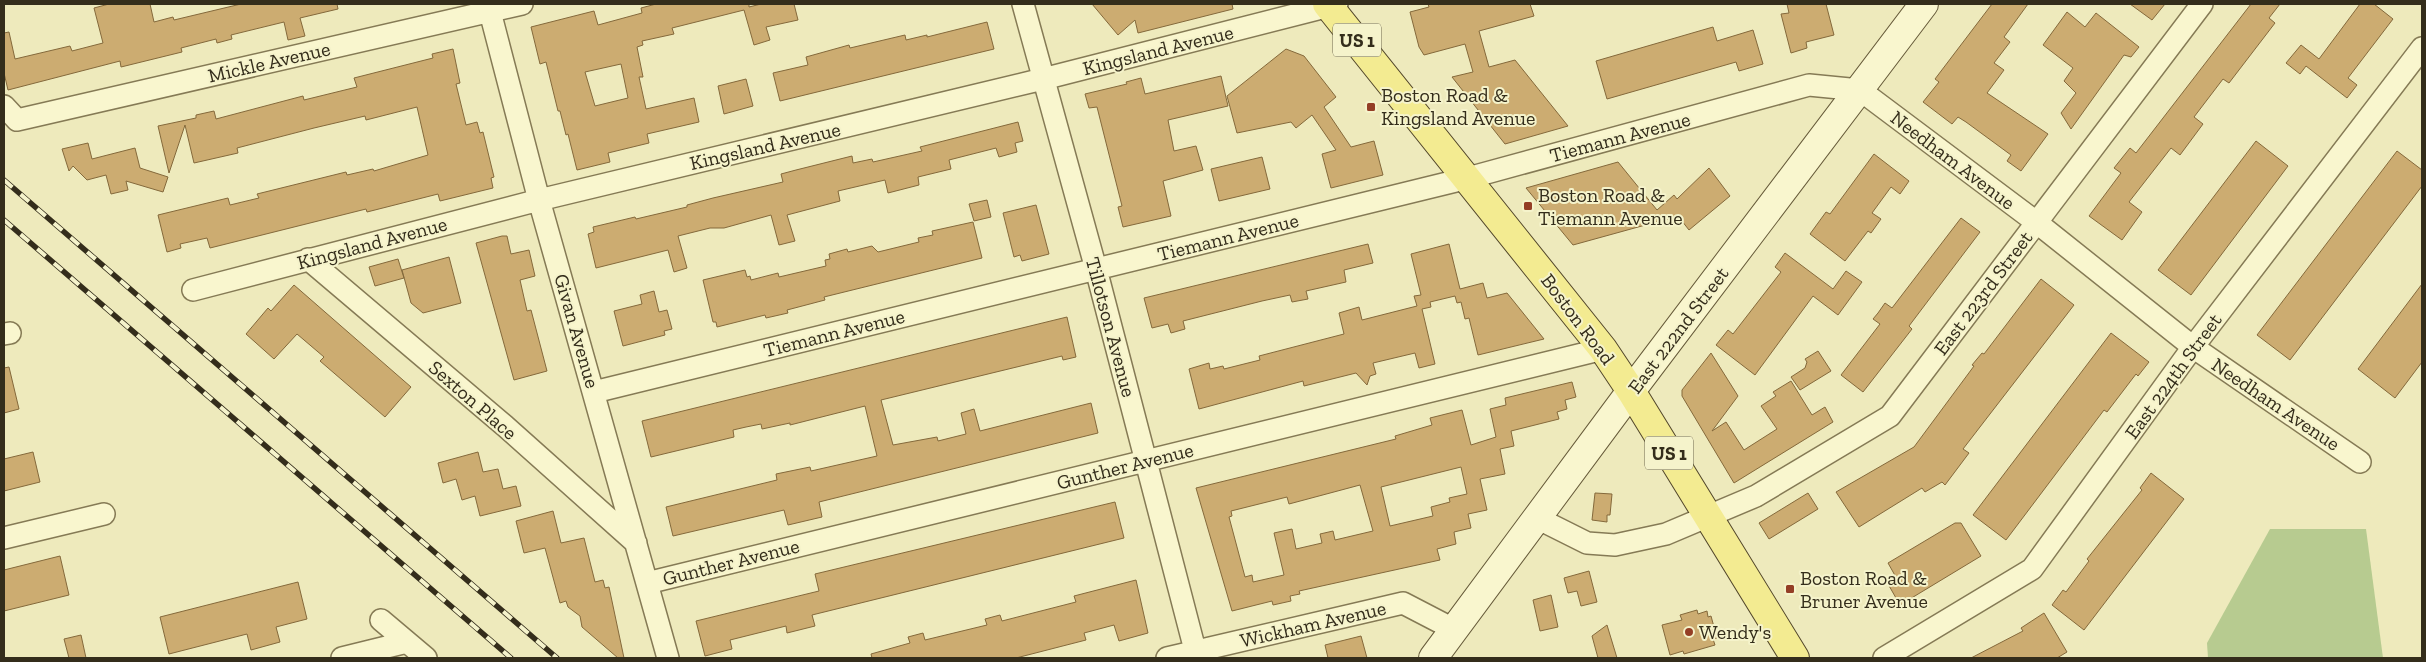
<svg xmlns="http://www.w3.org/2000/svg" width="2426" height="662" viewBox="0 0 2426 662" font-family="'Zilla Slab',serif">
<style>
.green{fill:#b7cb90}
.building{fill:#ccac71;stroke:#84693b;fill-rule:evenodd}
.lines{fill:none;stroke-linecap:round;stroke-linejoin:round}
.street-casing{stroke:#857a55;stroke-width:24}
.secondary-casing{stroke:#665a39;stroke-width:30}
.primary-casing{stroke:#52462a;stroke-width:30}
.street{stroke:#f9f6ce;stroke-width:21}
.secondary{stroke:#f9f6ce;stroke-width:28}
.primary{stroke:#f3eb91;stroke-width:28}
.rail-casing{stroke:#342d1b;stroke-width:5.5}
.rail{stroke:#f5f3cb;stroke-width:4;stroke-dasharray:11;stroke-linecap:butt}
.poi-dot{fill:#943e25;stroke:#f5f3cb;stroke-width:2}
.labels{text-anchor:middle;stroke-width:4;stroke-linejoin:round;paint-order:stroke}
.shield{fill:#f5f3cb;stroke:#6e6850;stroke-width:1}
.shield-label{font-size:19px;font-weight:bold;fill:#342d1b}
.street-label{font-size:20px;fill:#342d1b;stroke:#f5f3cb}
.poi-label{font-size:20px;fill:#342d1b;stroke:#f5f3cb;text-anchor:start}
</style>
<rect width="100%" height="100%" fill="#eeeabc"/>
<path class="green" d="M2270 529H2366L2383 658H2208L2207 643Z"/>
<path class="building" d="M109 4H150L154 22 173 17 174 20 241 4H337L338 9 300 18 305 36 288 40 284 22 231 35 232 39 217 43 216 39 181 48 182 52 121 67 120 61 8 90 4 73V33L9 32 15 59 70 46 72 51 103 43 94 8Z
M656 4H749V7L761 4H794L798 20 766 27 770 40 754 45 744 10 672 28 674 34 642 41 643 45 637 47 643 77H639L646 109 694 98 699 122 647 134 649 143 608 153 610 162 577 170 568 134 566 135 560 111H558L546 62 540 64 531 27 594 11 598 25 642 13 641 8ZM621 64 628 98 595 106 585 72Z
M1092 4H1232L1233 9 1138 33 1135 20 1118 35Z
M1428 4H1530L1534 16 1479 31 1489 67 1515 60 1568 126 1505 144 1452 77 1473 72 1465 44 1424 55 1419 47 1410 12 1429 7Z
M1787 4H1826L1834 35 1806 42 1807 48 1791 53 1781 14 1789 13Z
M1992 4H2028L2004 37 2010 42 1994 63 2004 70 1987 93 2048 134 2021 171 2007 161 2011 155 1966 122 1958 117 1952 124 1923 102 1939 82 1935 79Z
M2130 4H2165L2152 20Z
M2251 4H2280L2269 18 2275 23 2229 83 2223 79 2194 117 2203 124 2180 155 2171 148 2129 202 2142 212 2122 240 2089 216 2121 173 2114 168 2130 148 2136 153Z
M2360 4H2374L2393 19 2348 78 2357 85 2347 98 2306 66 2300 74 2286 63 2301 45 2319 59Z
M2067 12 2085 27 2096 13 2139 47 2131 57 2124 55 2071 129 2061 113 2076 93 2064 81 2073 68 2043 45Z
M987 22 994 49 780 101 773 73 808 65 806 57 849 45 850 48 905 35 906 40 927 35V37Z
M1713 27 1717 41 1753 30 1763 64 1739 71 1736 62 1607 99 1596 61Z
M453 49 460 83 456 84 466 125 477 122 480 133 483 132 494 177 491 178 493 188 440 201 438 194 367 212 366 209 210 248 207 238 180 244 181 248 167 252 158 215 228 198 230 205 259 198 257 194 346 172 347 175 373 169 374 171 428 155 417 107 366 120 365 116 314 128 237 148 238 153 194 163 185 125 169 173 158 126 196 118V115L214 111 216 119 303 96 304 100 357 87 354 78 433 58 432 54Z
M1286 49 1304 56 1336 97 1324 107 1351 147 1374 141 1383 175 1331 188 1322 154 1336 150 1312 115 1296 128 1291 122 1237 133 1227 96Z
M1221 76 1228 106 1168 120 1174 151 1196 146 1203 170 1163 181 1171 216 1123 227 1118 207 1122 206 1097 107 1089 108 1085 94 1127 84 1126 82 1141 78 1145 94Z
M746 79 753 106 724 114 718 86Z
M1018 122 1023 141 1015 143 1017 152 999 157 996 148 949 160 951 169 918 177 919 185 888 193 885 180 838 191 840 201 787 215 795 241 779 245 771 215 724 228H710L678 236 687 268 674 272 668 250 596 268 588 234 594 232 593 227 635 217 636 219 687 207V205L713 198 783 182 781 174 796 170 852 156 853 163 872 159 873 162 922 151 920 147Z
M2256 141 2288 166 2191 295 2158 270Z
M88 143 92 159 135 148 140 168 168 177 163 192 126 181 128 190 111 194 106 175 87 180 73 166 69 171 62 149Z
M2397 151 2422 170V186L2290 360 2257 335Z
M1874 154 1909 181 1900 194 1891 187 1872 213 1881 219 1871 233 1868 231 1845 261 1810 234 1826 212 1830 214Z
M1262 157 1270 189 1219 201 1211 169Z
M1618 162 1657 210 1674 195 1677 199 1709 168 1730 196 1689 230 1678 216 1573 245 1526 188Z
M987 200 991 217 974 221 969 204Z
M1036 205 1049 254 1022 261 1020 255 1014 257 1003 213Z
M1961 218 1980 232 1909 326 1912 329 1863 392 1841 375 1880 324 1873 319 1878 313 1885 303 1892 308Z
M973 222 982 258 824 297 825 300 787 310 788 313 766 318 765 315 717 327 716 322H713L703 280 745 270 747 277 750 276 751 280 778 273 779 277 826 266 825 260 830 259 829 254 847 249 848 252 872 246 878 252 919 242 918 238 933 235 932 231Z
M502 236H507L511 254 529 250 535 276 520 280 527 311 531 310 547 371 514 380 476 243Z
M1368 244 1373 263 1344 270 1346 282 1306 291 1308 299 1292 302 1290 295 1262 301 1183 321 1185 329 1171 333 1168 324 1152 328 1144 298Z
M1449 244 1460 289 1483 283 1487 298 1507 293 1544 339 1478 355 1469 318 1465 319 1461 302 1457 303 1455 296 1430 302 1431 307 1422 309 1435 364 1419 368 1415 353 1373 363 1376 374 1370 376 1367 385 1356 373 1304 386 1303 381 1199 409 1189 369 1209 363 1210 369 1223 366 1224 369 1260 360 1259 356 1344 334 1339 313 1359 307 1362 320 1417 306 1414 296 1421 295 1411 254Z
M1785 253 1833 289 1846 271 1862 282 1838 315 1813 296 1755 375 1716 345 1728 330 1733 334 1781 272 1775 267Z
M449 257 461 303 423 313 411 303 402 270Z
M398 259 404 278 375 286 369 267Z
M2041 279 2074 305 1963 449 1969 453 1945 485 1942 482 1925 492 1922 488 1859 527 1836 492 1914 447 1974 366 1972 365 1982 353 1984 354Z
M2422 284V362L2395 398 2358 369Z
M294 285 411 387 385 417 320 361 324 357 297 334 274 359 246 334 268 308 271 311Z
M654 291 659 312 667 310 672 329 664 331 665 335 623 346 614 311 642 304 640 295Z
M1067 317 1076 357 1063 360 1062 356 881 400 893 445 937 437 938 441 966 434 961 413 974 409 980 431 1091 403 1098 433 819 502 822 517 788 525 784 510 673 536 666 507 777 480 776 474 810 467 811 471 877 456 865 406 790 425V423L762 429 761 424 746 427 733 430 734 437 651 457 642 421Z
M2111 333 2149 362 2138 376 2136 374 2107 412 2104 410 2006 540 1973 515Z
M1818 351 1831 371 1800 390 1791 377 1805 368 1807 362 1805 359Z
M1711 353 1738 396 1712 431 1726 422 1744 450 1777 429 1761 406 1776 396 1773 392 1791 381 1812 415 1825 407 1833 422 1734 483 1682 396V390Z
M9 367 19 409 4 413V368Z
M1572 382 1576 397 1565 400 1567 409 1557 412 1559 419 1511 431 1514 446 1500 449 1505 474 1480 479 1487 510 1468 514 1471 528 1454 532 1456 544 1437 549 1440 560 1299 591 1300 594 1290 596 1291 601 1273 605 1272 601 1232 611 1196 488 1396 439 1395 436 1432 425 1430 418 1462 410 1471 445 1496 437 1490 409 1506 405 1505 398ZM1461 467 1467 494 1449 498 1450 502 1431 507 1433 516 1390 526 1381 487ZM1360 485 1373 531 1335 540 1333 531 1320 534 1322 543 1296 549 1292 529 1274 533 1284 575 1253 582 1252 575 1245 577 1229 517 1232 516 1231 511 1287 497 1289 504Z
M33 452 40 482 4 491V459Z
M478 452 483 472 498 469 503 489 516 486 521 506 480 516 475 496 462 500 456 479 443 483 438 463Z
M2151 473 2184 499 2084 630 2052 605 2063 590 2066 592 2089 561 2087 559 2142 490 2140 488Z
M1595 493 1612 494 1610 515H1607V522L1592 520Z
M1808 493 1818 509 1769 539 1759 523Z
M1115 502 1124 538 812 615 815 626 787 633 786 626 730 640 732 649 705 656 696 621 819 591 815 574Z
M553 511 561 543 584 538 595 582 603 580 605 588 609 587 624 658H618L582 627 580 616 568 607 566 601 560 603 545 548 524 553 516 521Z
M1955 523H1961L1981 556 1900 605 1888 584 1897 579 1888 563Z
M60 556 69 595 4 611V570Z
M1589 571 1597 602 1581 606 1577 591 1568 593 1564 578Z
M1136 580 1148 633 1119 641 1114 625 1084 633 1086 640 1016 658H872L871 654 910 643 908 637 923 633 925 640 987 625 985 619 1000 615 1002 621 1076 602 1074 596Z
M298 582 307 619 276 627 280 642 251 650 247 634 169 654 160 617Z
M1551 595 1558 627 1540 631 1533 600Z
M1697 610 1698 614 1707 611 1708 617 1711 616 1717 638 1713 639 1715 645 1684 654 1683 651 1670 655 1662 625 1682 620 1680 615Z
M2044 613 2067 652 2057 658H1971L2023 631 2021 628Z
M1607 625 1617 658H1598L1592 636Z
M81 635 86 658H69L64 639Z
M1361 636 1367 658H1328L1325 645Z"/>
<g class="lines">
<defs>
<path id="street" d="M488 4 539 200 668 658
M1023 4 1096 269 1195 650
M4 106 17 120 522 4
M308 259 505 426 636 543
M193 290 539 200 1043 79 1337 4
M4 334 10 333
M594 392 1468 178 1809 85 1860 90 2036 222 2193 347 2360 462
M1539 519 1587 543 1615 545 1666 534 1756 496 1890 416 2202 4
M4 538 104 514
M647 583 1603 349
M381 620 426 658
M342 658 407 642
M1167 658 1403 603 1455 630
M1884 658 2032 569 2193 347 2422 48"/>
<path id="secondary" d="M1433 658 1631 391 1924 4"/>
<path id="primary" d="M1327 4 1603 349 1631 391 1795 658"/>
</defs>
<use href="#street" class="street-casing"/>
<use href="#secondary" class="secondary-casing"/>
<use href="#primary" class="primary-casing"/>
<use href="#street" class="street"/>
<use href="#secondary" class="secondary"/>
<use href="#primary" class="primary"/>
<defs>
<path id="rail" d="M4 180 557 658
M4 220 511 658"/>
</defs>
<use href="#rail" class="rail-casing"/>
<use href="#rail" class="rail"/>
</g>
<g class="poi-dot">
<rect x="1366" y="102" width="10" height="10" rx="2.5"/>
<rect x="1523" y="201" width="10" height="10" rx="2.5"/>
<rect x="1785" y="584" width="10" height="10" rx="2.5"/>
<circle cx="1689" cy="632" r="5"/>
</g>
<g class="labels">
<g class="shield">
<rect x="1333" y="23.5" width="48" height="33" rx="4"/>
<rect x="1645" y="436.5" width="48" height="33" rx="4"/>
</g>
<g class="shield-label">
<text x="1357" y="47">US 1</text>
<text x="1669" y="460">US 1</text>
</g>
<g class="street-label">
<text transform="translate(1158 50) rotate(-14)" y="7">Kingsland Avenue</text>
<text transform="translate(269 62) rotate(-13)" y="7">Mickle Avenue</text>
<text transform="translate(1620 137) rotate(-15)" y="7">Tiemann Avenue</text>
<text transform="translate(765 146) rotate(-13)" y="7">Kingsland Avenue</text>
<text transform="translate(1953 160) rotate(37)" y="7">Needham Avenue</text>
<text transform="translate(1228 237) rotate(-14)" y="7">Tiemann Avenue</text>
<text transform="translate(372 243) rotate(-15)" y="7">Kingsland Avenue</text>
<text transform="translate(1983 293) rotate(-53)" y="7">East 223rd Street</text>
<text transform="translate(1578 319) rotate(53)" y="7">Boston Road</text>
<text transform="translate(1111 327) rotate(75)" y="7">Tillotson Avenue</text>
<text transform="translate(1678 330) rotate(-53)" y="7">East 222nd Street</text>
<text transform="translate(577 331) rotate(74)" y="7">Givan Avenue</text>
<text transform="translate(834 333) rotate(-14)" y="7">Tiemann Avenue</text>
<text transform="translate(2173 376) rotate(-54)" y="7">East 224th Street</text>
<text transform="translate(473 400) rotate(41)" y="7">Sexton Place</text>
<text transform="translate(2276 404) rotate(34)" y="7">Needham Avenue</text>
<text transform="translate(1125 466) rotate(-14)" y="7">Gunther Avenue</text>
<text transform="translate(731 562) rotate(-14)" y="7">Gunther Avenue</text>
<text transform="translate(1313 624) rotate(-13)" y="7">Wickham Avenue</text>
</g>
<g class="poi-label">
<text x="1381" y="102">Boston Road &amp;<tspan x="1381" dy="23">Kingsland Avenue</tspan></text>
<text x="1538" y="202">Boston Road &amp;<tspan x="1538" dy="23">Tiemann Avenue</tspan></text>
<text x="1800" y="585">Boston Road &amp;<tspan x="1800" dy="23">Bruner Avenue</tspan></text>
<text x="1699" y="639">Wendy's</text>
</g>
</g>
<rect width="2426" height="662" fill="none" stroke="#342d1b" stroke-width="10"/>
</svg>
